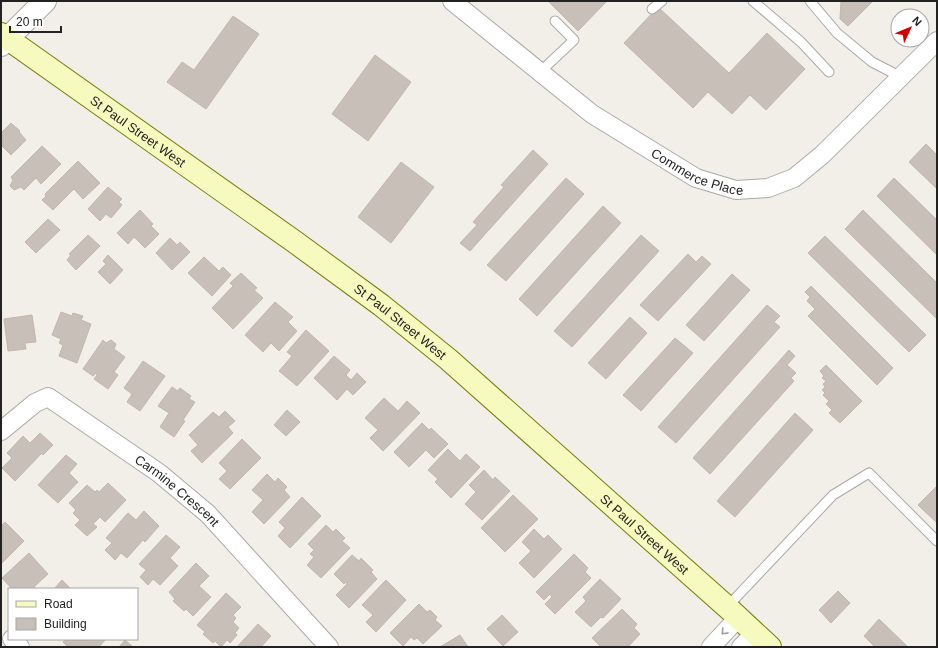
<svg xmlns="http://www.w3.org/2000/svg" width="938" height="648" viewBox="0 0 938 648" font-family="Helvetica,sans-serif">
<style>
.building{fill:#c7bfb8;stroke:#c4b6ab}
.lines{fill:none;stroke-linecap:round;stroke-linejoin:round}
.service-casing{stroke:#a9a9a9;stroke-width:11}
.minor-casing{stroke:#a9a9a9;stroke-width:20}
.tertiary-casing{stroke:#a9a9a9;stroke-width:24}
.secondary-casing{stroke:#707d05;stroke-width:24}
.service{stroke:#fff;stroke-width:9}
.minor{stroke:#fff;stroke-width:18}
.tertiary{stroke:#fff;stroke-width:22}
.secondary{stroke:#f7fabf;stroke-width:22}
.oneway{stroke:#9c9c9c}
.labels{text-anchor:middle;stroke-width:3;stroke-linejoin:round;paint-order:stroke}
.street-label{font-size:13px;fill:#222;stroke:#fff}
</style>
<rect width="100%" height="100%" fill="#f2efe9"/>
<path class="building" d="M548 1H607L578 31Z
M841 1H873L848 26 840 19Z
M658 7 729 73 767 33 805 69 766 110 750 95 732 114 708 92 693 108 624 43Z
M233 16 259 34 206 109 167 82 182 62 194 70Z
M375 55 411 82 368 141 332 114Z
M11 123 20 131 19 132 26 140 11 155 1 145V133Z
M926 144 937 155V189L909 162Z
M42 146 61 164 41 184 36 178 24 190 21 187 14 190 10 186 13 180 11 177Z
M533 150 548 164 470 251 460 243 477 225 473 222 504 187 501 185Z
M78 161 100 183 83 199 74 189 53 210 42 200 46 196 45 194Z
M401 162 434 187 391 243 358 217Z
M566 178 584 194 506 281 487 265Z
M894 178 937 220V255L877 196Z
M108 187 122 199 119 202 122 205 111 218 106 214 100 221 88 209Z
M603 206 621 223 537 316 519 299Z
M140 210 153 224 151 226 159 234 145 248 134 237 128 244 117 233Z
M863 210 937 283V319L845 229Z
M48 219 60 230 36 253 25 242Z
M88 235 100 246 76 270 67 260 71 255 69 254Z
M641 235 659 251 572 347 554 331Z
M825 236 926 335 909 352 808 253Z
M170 238 177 245 180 242 190 252 172 270 156 253Z
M688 254 696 262 702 256 711 264 658 321 640 305Z
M108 255 123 270 110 284 98 272 106 264 103 261Z
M204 257 219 271 223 267 231 275 212 296 188 273Z
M241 273 257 288 254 290 263 298 233 329 212 308 233 286 230 283Z
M732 274 750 290 704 341 686 325Z
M811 286 893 368 877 385 808 316 815 309 807 301 810 297 805 292Z
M275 302 293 317 288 322 297 331 279 351 271 343 263 352 245 335Z
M767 305 780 316 774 322 780 327 676 443 658 427Z
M61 312 72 316 73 313 83 316 81 320 91 324 77 363 59 356 63 345 59 343 61 339 52 335Z
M32 315 36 342 25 343 26 349 8 351 4 319Z
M630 317 647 333 606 379 588 363Z
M306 330 329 351 297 386 279 371 292 356 287 352Z
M675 338 693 353 641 411 623 395Z
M103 340 106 343 111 340 116 344 114 349 125 357 114 372 118 375 108 389 94 379 97 375 96 373 93 376 83 369Z
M789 350 795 356 787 365 796 373 791 378 794 381 710 474 693 458Z
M334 356 350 370 346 375 351 380 357 373 366 382 353 395 347 389 337 400 314 378Z
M143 361 165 376 140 411 127 402 132 394 124 388Z
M826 365 862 401 840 423 829 413 832 410 826 404 829 401 823 395 825 393 822 390 825 387 823 384 826 381 822 378 824 376 820 371Z
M172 387 178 391 180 388 191 396 189 399 195 402 183 420 185 421 174 437 160 427 169 413 158 406Z
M384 398 398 411 407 401 420 413 383 451 370 438 378 430 365 418Z
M287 410 300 422 286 436 274 425Z
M225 411 235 421 228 427 233 433 202 463 191 451 198 445 189 435 213 412 219 417Z
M795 413 813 430 735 517 717 501Z
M422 423 429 430 431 428 448 444 434 458 426 450 409 467 394 452Z
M40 433 53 445 43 455 42 453 15 481 2 468 12 458 7 453 23 436 30 443Z
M242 439 261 458 230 489 219 479 227 471 219 463Z
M448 449 460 461 466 454 480 467 451 498 435 482 438 479 428 470Z
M66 455 77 464 69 473 78 482 58 503 38 485Z
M484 470 493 480 495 477 510 491 482 520 465 504 476 492 469 485Z
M267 474 275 482 278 478 287 487 284 490 290 497 264 524 252 512 263 500 252 490Z
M108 483 126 500 105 522 100 517 93 524 97 527 87 536 75 525 80 520 73 513 76 510 69 503 87 485 95 492 97 490 99 492Z
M937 486V523L918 505Z
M513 495 538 519 505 552 481 528Z
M302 497 321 516 290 548 278 536 285 528 279 522Z
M144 511 159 526 145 542 143 540 127 558 121 553 115 560 105 550 112 543 106 538 128 513 136 520Z
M5 522 24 541 1 564V526Z
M326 525 333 532 336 529 345 538 342 541 350 548 321 578 307 565 314 557 310 554 314 550 308 544Z
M534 529 544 539 548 535 562 549 534 578 519 563 531 551 522 542Z
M166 535 180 547 170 558 178 566 160 585 153 579 148 585 140 577 146 570 139 564Z
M29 553 48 574 34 587 35 589H12L2 578Z
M574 554 588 568 585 572 591 578 555 614 545 604 552 597 550 594 544 600 536 592Z
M352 555 359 561 361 558 373 570 371 572 377 579 349 608 336 595 347 584 346 582 344 584 334 574Z
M196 563 209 576 199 586 211 597 193 616 186 609 184 611 173 601 175 599 169 592Z
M600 579 621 599 603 618 601 617 591 627 575 612 586 601 583 597Z
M62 580 71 589H54Z
M386 580 406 600 376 632 366 622 373 615 362 605Z
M838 591 850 603 831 623 819 610Z
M226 593 241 607 233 615 236 618 233 622 239 628 235 633 237 635 230 643 227 640 221 647 215 641 213 643 203 634 205 632 197 625Z
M419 604 427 612 430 610 437 617 435 620 442 626 423 644 417 638 414 640 411 637 403 646 390 633Z
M622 609 637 624 634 628 640 634 628 647H601L592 638Z
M502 615 518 632 503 646 487 629Z
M879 619 908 647H875L864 636Z
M258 624 271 636 261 647H237Z
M460 635 468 647H440Z
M66 639H106L99 647H83V646L68 647 63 642Z
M125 640 133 647H119Z"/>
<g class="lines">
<defs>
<path id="service" d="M753 1 801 42 829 72
M810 1 837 33 872 62 901 77
M652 9 662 1
M540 72 574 40 555 21
M727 607 833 495 869 473 937 541"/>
<g id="minor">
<path id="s1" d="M452 1 592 114 696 178 736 190 768 188 794 178 822 155 937 41"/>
<path id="s2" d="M1 431 35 403 48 397 159 473 208 514 329 647"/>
<path d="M12 639 20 647"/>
<path d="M711 647 738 618"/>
<path d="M741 647 755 633"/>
</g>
<path id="tertiary" d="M1 45 45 1"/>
<g id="secondary">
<path id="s3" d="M1 34 295 242 381 305 448 359 727 607 770 647"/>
</g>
</defs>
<use href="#service" class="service-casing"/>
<use href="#minor" class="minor-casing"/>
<use href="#tertiary" class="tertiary-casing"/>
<use href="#secondary" class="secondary-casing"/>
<use href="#service" class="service"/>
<use href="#minor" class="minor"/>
<use href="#tertiary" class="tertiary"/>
<use href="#secondary" class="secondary"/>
</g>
<defs><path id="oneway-chevron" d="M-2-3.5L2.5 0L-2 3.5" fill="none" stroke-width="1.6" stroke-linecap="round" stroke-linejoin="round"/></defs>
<use class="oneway" href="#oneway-chevron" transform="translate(724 632) rotate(133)"/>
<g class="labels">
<g class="street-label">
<text dy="5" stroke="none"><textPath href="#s3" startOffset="168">St Paul Street West</textPath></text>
<text dy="5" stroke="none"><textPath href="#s1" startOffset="301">Commerce Place</textPath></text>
<text dy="5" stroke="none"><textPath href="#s3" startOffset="492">St Paul Street West</textPath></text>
<text dy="5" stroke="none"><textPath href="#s2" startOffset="218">Carmine Crescent</textPath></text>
<text dy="5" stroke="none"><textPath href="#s3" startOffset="816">St Paul Street West</textPath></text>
</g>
</g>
<rect width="938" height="648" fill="none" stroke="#222222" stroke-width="4"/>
<rect x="8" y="588" width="130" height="52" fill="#ffffff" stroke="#a7a7a7"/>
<rect x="16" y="601" width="20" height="6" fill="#f7fabf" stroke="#a7a7a7"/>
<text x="44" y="608" font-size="12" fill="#222222">Road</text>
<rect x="16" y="618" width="20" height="12" fill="#c7bfb8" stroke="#a7a7a7"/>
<text x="44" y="628" font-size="12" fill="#222222">Building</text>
<g transform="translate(910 28) rotate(46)"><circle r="19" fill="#ffffff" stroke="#a7a7a7"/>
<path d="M0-3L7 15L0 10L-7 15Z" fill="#d40000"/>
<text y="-6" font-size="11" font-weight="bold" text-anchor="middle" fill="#222222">N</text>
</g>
<path d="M10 26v6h51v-6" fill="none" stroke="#222222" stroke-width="2"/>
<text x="16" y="26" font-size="12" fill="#222222" stroke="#ffffff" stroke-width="3" paint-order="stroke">20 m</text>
</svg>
